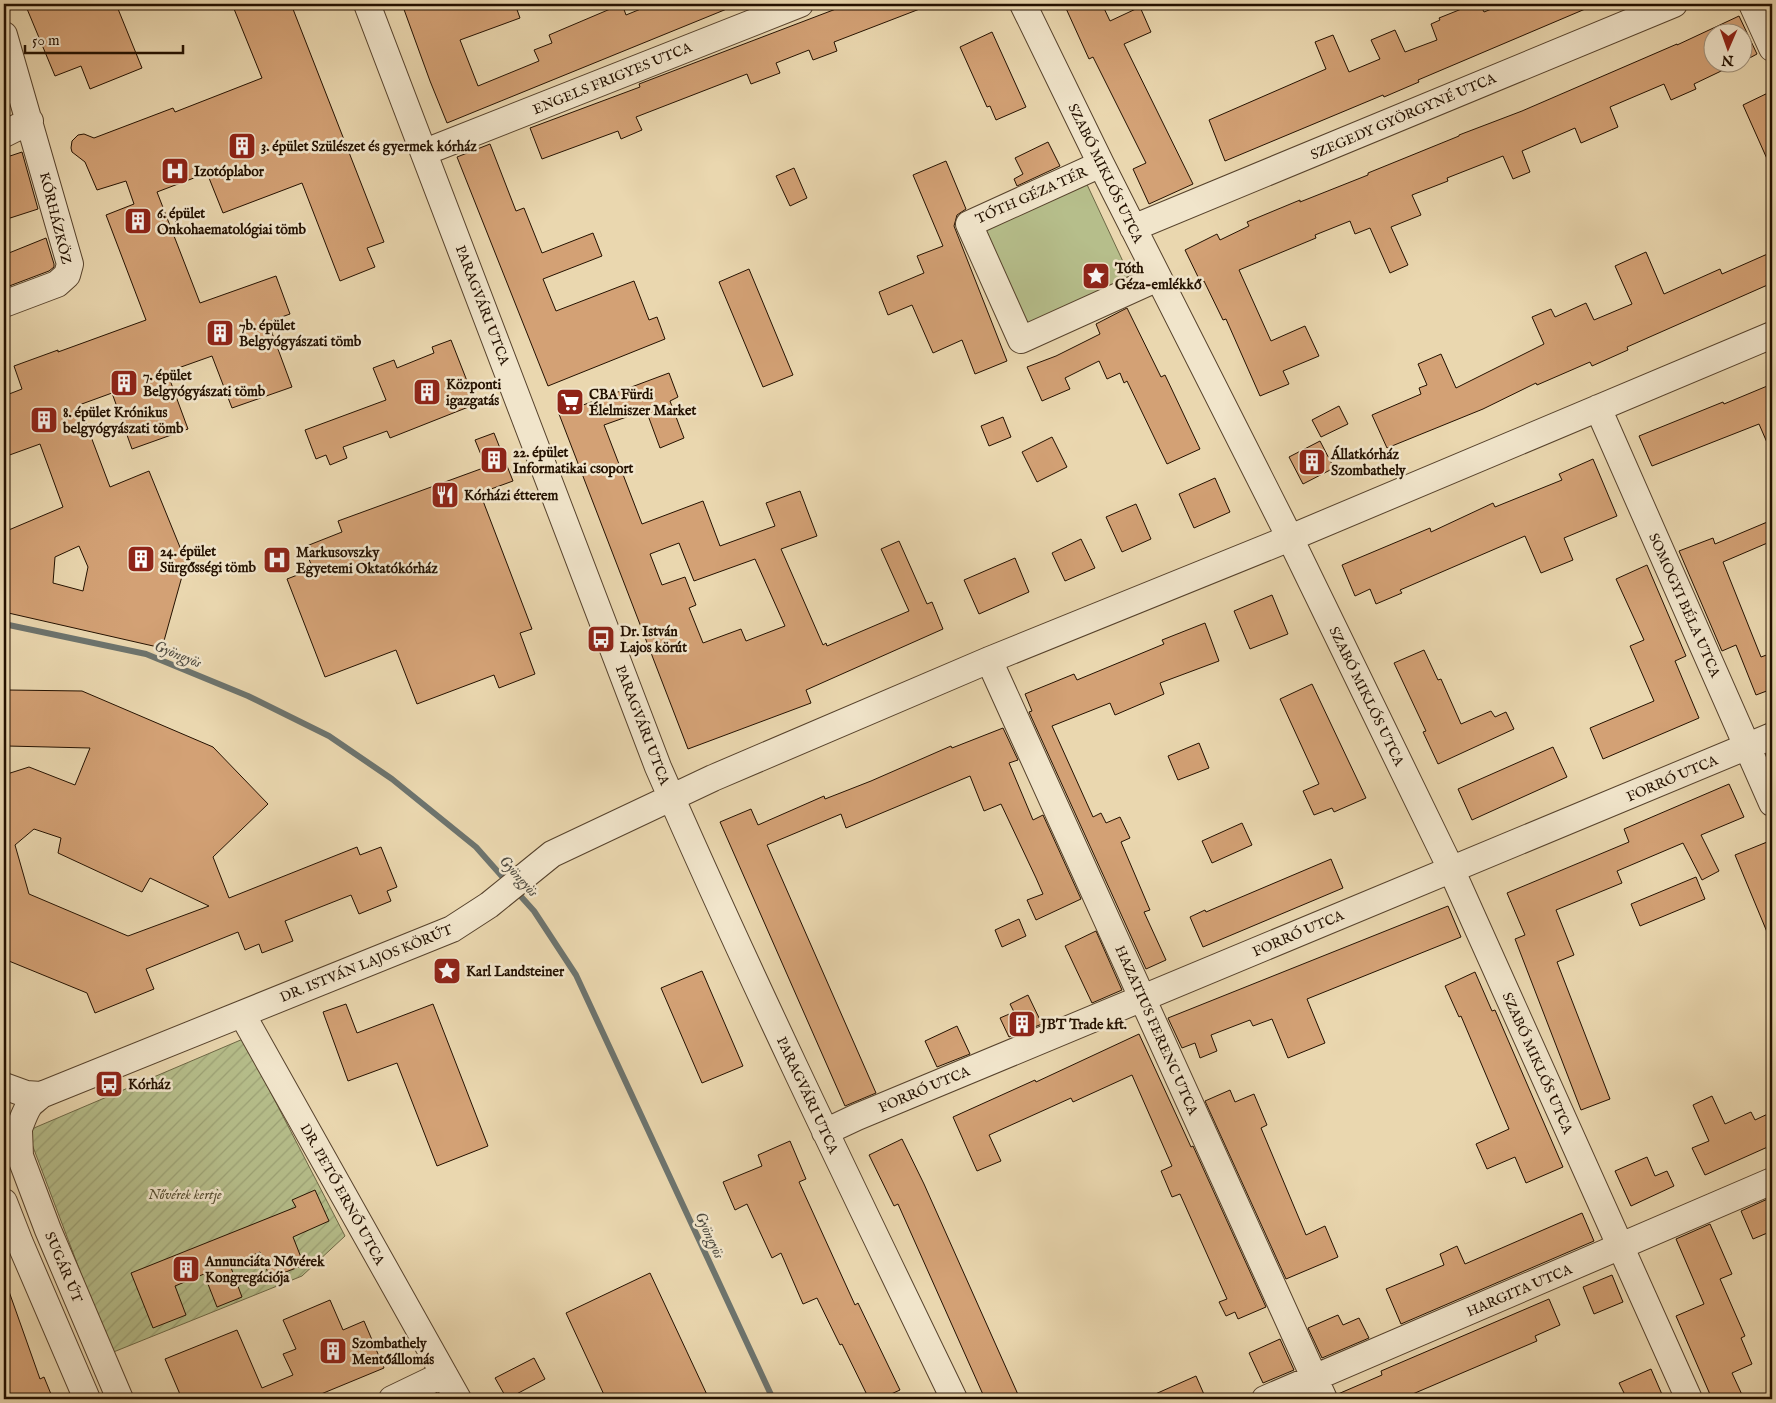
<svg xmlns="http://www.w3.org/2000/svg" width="1776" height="1403" viewBox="0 0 1776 1403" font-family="'IM FELL English',serif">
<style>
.green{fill:#b6be8b;stroke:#6d6846}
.garden{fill:url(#garden-furrows);stroke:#6d6846}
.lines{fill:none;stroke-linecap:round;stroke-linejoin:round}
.stream{stroke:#6d746e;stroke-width:6}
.building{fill:#d3a175;stroke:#241100;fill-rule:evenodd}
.minor-casing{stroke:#56422c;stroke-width:28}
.minor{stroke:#f1e5cb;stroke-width:26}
.labels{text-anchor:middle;stroke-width:5;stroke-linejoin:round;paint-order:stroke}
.street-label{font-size:14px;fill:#241100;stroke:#f1e5cb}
.poi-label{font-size:14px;font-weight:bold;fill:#241100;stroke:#f1e5cb;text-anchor:start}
.park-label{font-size:14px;font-style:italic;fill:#574e31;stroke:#f1e5cb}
.water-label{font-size:15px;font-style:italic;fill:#4f4b40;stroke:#f1e5cb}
</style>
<defs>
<pattern id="garden-furrows" width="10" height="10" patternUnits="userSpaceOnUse" patternTransform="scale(1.25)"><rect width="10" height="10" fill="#b6be8b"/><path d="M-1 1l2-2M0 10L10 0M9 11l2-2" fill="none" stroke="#9ca276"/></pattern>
</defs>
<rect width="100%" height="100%" fill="#ead7af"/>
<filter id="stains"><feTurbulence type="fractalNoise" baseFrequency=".004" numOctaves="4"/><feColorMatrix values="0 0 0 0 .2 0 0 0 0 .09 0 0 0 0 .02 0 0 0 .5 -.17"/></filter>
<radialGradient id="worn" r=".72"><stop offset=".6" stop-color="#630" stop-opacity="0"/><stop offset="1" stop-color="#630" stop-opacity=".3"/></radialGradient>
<path class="green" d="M1083 176 1134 285 1023 336 972 227Z"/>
<path class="garden" d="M243 1039 345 1236 302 1276 111 1353 27 1131Z"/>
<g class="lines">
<path class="stream" d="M4 624 146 654 248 696 329 736 392 779 476 847 507 882
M516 891 534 911 576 975 773 1399"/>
</g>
<path class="building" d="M25 4H116L142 68 90 89 81 66 55 76Z
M232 4H291L384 242 367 248 375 267 340 281 302 183 223 213 207 173 157 192 200 303 276 276 290 314 268 322 292 387 232 408 212 356 167 372 188 429 132 449 112 393 79 405 110 487 149 471 186 562 162 648 4 612V532L63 507 40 444 4 457V396L22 389 14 366 58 350V352L146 320 106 215 134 204 126 181 97 190 85 162 72 152 71 148 72 141 78 135 84 134 94 138 173 108 175 112 262 78ZM79 546 88 567 83 591 53 583 55 557Z
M402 4H515L520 18 460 40 478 86 539 61 534 50 552 43 549 35 622 4 626 15 653 4H739L447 123 430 81Z
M849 4H930V5L834 42 837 51 813 60 809 50 776 63 780 73 751 84 747 74 636 117 642 130 621 139 618 131 542 159 530 128 640 87 639 84Z
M1064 4H1102L1110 21 1140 7 1151 32 1124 44 1193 184 1149 204 1133 169 1146 163 1093 57 1089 59Z
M1474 4H1480L1484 12 1504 4H1597L1418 80 1419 82 1384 97 1383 95 1225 161 1209 120 1326 69 1315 42 1333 35 1349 72 1380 59 1371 40 1395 30 1405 52 1437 40 1431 24 1440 20 1439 18Z
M1739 16 1757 54 1744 61V32H1714V62H1740L1694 84 1696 89 1671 100 1664 84 1610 107 1618 127 1581 143 1575 128 1522 151 1530 172 1513 179 1503 156 1447 178 1448 181 1412 195 1421 215 1391 227 1408 265 1390 273 1370 228 1355 234 1350 221 1315 235 1316 238 1239 270 1271 341 1305 326 1319 356 1283 371 1289 384 1260 396 1226 319 1223 320 1204 281 1201 283 1185 250 1217 234 1220 240 1249 226 1247 222 1300 200V202L1368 175V173L1459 136V135L1522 111 1677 44V45Z
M992 32 1026 107 996 120 990 106 987 107 960 47Z
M1772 91V170L1743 105Z
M1048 142 1060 166 1017 186 1014 179 1023 174 1015 158Z
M490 144 516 211 524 208 542 253 593 233 602 256 543 279 556 311 634 281 649 320 657 317 665 339 548 386 457 157Z
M22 152 38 209 4 220V158Z
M946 161 966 209 957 215 954 226 1007 361 975 374 962 340 933 353 912 305 888 315 879 292 924 273 917 256 943 246 913 175Z
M794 168 807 198 790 206 776 176Z
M46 238 54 264V267L49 271 4 288V255Z
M1646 252 1664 294 1720 269 1722 274 1772 252V283L1627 347 1628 350 1592 366 1590 362 1537 385 1536 383 1483 409 1387 448 1372 415 1421 394 1419 388 1427 385 1418 364 1441 354 1456 388 1544 344 1532 317 1551 309 1555 317 1586 303 1594 320 1632 304 1615 266Z
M749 269 793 375 763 387 719 282Z
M1127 308 1161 377 1165 375 1200 449 1167 464 1127 381 1124 383 1120 373 1107 379 1099 361 1065 378 1070 389 1042 401 1027 367 1056 356 1100 334 1096 324Z
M451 340 476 404 390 438 387 431 343 447 347 458 330 465 326 455 316 459 305 430 386 400 373 368 394 360 397 368 434 353 432 347Z
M669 373 678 397 670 401 684 438 660 448 646 410 604 425 642 524 703 501 720 546 775 526 766 503 800 491 817 536 781 549 823 645 826 643 827 646 909 611 881 549 899 541 927 604 932 602 943 629 806 690 811 703 688 749 559 414ZM679 543 694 581 755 559 785 626 746 641 741 629 703 643 689 608 696 605 685 577 662 585 650 554Z
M1772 384V454L1759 424 1652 466 1639 436 1723 402 1724 404Z
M1339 406 1348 424 1321 437 1312 420Z
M1003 417 1011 437 989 446 981 426Z
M494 433 513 481 480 493 532 629 520 633 535 674 499 688 494 675 417 704 396 650 325 677 287 579 313 569 304 547 342 532 338 521 486 467 475 440Z
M1052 437 1067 467 1037 482 1022 452Z
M1320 441 1334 468 1303 484 1289 457Z
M1593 459 1617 516 1564 538 1573 560 1541 573 1525 536 1400 590 1402 593 1376 604 1370 589 1355 596 1342 565 1430 528 1431 532 1493 503 1495 507 1562 480 1559 474Z
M1215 478 1230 512 1194 528 1179 494Z
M1136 504 1151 539 1122 552 1106 517Z
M1772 520V541L1723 562 1761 657 1772 653V689L1756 695 1736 645 1722 651 1679 551 1713 538 1715 544Z
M1081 539 1095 568 1065 581 1052 553Z
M1015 558 1029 592 979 614 964 580Z
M1647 565 1686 656 1675 661 1699 718 1603 759 1590 728 1654 701 1630 646 1644 640 1616 579Z
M1272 595 1288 634 1250 649 1234 611Z
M1205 623 1219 661 1160 683 1164 694 1115 715 1110 703 1052 726 1093 817 1101 813 1106 823 1120 817 1130 838 1121 842 1150 910 1144 912 1166 960 1146 969 1029 712 1032 711 1025 694 1074 674 1077 680 1164 644 1162 640Z
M1424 650 1438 680 1441 679 1461 724 1491 711 1495 717 1506 712 1514 729 1438 764 1423 732 1426 731 1394 663Z
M1312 684 1366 798 1334 812 1332 808 1314 815 1303 791 1319 784 1280 699Z
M8 690 82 691 213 747 268 804 213 857 229 898 357 847 360 855 381 847 397 887 387 891 391 901 359 914 351 895 285 921 293 941 262 953 259 944 245 950 238 932 146 969 154 989 95 1013 87 993 4 959V775L29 767 75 785 90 748 7 746ZM34 829 61 838 58 853 142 892 150 878 209 906 128 936 29 894 15 845Z
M1003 728 1018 760 1009 763 1033 820 1043 815 1081 899 1036 920 1027 900 1043 894 1036 878 1001 804 984 811 970 776 846 828 841 814 767 845 876 1093 845 1106 720 822 751 809 758 825 824 796 825 799 871 781 951 746 952 748Z
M1199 743 1209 768 1178 780 1168 756Z
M1553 747 1567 777 1472 820 1458 789Z
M1729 784 1744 817 1701 835 1719 871 1702 880 1683 843 1617 871 1622 883 1556 910 1574 955 1557 962 1610 1099 1581 1110 1515 939 1525 935 1507 893 1629 842 1624 829Z
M1242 823 1252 845 1212 863 1202 841Z
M1772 840V944L1735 855Z
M1331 859 1343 888 1203 947 1190 917 1205 910 1206 912Z
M1696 877 1705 899 1640 926 1631 904Z
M1448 906 1461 937 1307 999 1325 1043 1288 1058 1272 1019 1253 1026 1250 1020 1211 1035 1217 1051 1200 1058 1195 1043 1182 1048 1168 1018Z
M1019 919 1026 936 1002 947 995 930Z
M1096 931 1122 990 1092 1003 1065 946Z
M702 971 743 1066 702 1083 661 988Z
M1475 972 1492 1011 1495 1010 1563 1167 1526 1183 1515 1157 1487 1169 1476 1144 1509 1129 1461 1016 1459 1017 1445 986Z
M1028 995 1042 1024 1009 1037 1000 1018 1014 1012 1010 1004Z
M346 1004 357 1033 433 1004 488 1146 437 1166 397 1063 348 1081 323 1012Z
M957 1026 970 1054 937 1067 925 1041Z
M1139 1034 1191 1147 1193 1146 1266 1307 1238 1319 1235 1312 1226 1316 1219 1302 1227 1299 1180 1194 1172 1197 1161 1171 1172 1166 1132 1075 1073 1102 1071 1098 989 1135 1001 1161 977 1171 953 1117 1035 1080 1036 1082Z
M1230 1090 1235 1102 1254 1094 1267 1125 1261 1128 1306 1235 1325 1226 1338 1257 1286 1279 1205 1101Z
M1712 1096 1725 1124 1751 1112 1755 1120 1772 1112V1145L1705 1175 1692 1148 1709 1141 1693 1105Z
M902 1139 924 1184 1020 1399H985L898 1204 894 1206 869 1155Z
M790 1141 806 1179 799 1182 855 1305 858 1303 900 1390 880 1399H869L842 1344 840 1345 817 1298 803 1304 781 1253 772 1258 747 1204 735 1210 723 1182 762 1166 758 1155Z
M1647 1157 1655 1176 1667 1171 1674 1186 1631 1206 1615 1171Z
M315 1190 329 1221 293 1237 304 1265 270 1278 260 1252 230 1265 242 1297 217 1307 204 1274 175 1286 186 1315 153 1328 131 1273 296 1207 292 1200Z
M1772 1197V1231L1753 1239 1741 1211Z
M1582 1213 1594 1241 1401 1324 1386 1289 1444 1265 1440 1254 1457 1246 1465 1264Z
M1710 1224 1732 1274 1720 1279 1745 1336 1741 1338 1752 1364 1732 1373 1744 1399H1712L1676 1316 1704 1304 1676 1239Z
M650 1273 709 1399H606L566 1313Z
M1612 1275 1623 1302 1594 1314 1583 1287Z
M4 1283H6L40 1379 44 1377 53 1399H4Z
M1549 1299 1560 1325 1535 1336 1537 1341 1401 1399H1339L1338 1394 1382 1375 1381 1371Z
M330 1300 343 1330 364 1321 384 1368 309 1399H182L165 1359 237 1330 262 1388 293 1375 283 1354 296 1349 283 1320Z
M1338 1315 1343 1325 1359 1318 1369 1338 1322 1358 1308 1328Z
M1280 1339 1294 1370 1263 1383 1249 1353Z
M534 1358 545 1379 507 1399 495 1378Z
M1651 1369 1664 1399H1627L1619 1383Z
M1196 1376 1206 1399H1144Z"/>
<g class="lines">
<defs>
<path id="minor" d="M367 4 658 767C751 980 853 1190 954 1399
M1023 4 1101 164 1290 538 1451 869 1689 1399
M1752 4 1772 48
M4 35 70 264 67 275 57 284 4 304
M4 134 30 121
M425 152 800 4
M1101 164 969 224 1021 340 1158 278
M1133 228 1674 4
M1598 408 1772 803
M989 660 1324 1399
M242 1014 458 1399
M4 1086 26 1094 41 1095
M19 1131 20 1156 48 1230 120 1399
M825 1132 857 1117 1772 736
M4 1146C21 1136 19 1122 29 1106 32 1102 37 1099 41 1095L452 929 489 905 552 854 713 778 989 660 1290 538 1772 335
M4 1202 20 1243 87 1399
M392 1399 444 1374
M1265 1399 1772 1181"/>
</defs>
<use href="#minor" class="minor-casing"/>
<use href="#minor" class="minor"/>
</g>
<defs>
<symbol id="building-square" viewBox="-11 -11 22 22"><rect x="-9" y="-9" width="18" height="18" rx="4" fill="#8f2418" stroke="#f1e5cb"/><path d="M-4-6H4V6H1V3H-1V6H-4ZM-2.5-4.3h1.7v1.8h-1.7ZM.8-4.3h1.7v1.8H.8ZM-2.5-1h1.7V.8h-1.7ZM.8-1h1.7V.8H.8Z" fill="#fff"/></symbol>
<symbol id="hospital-square" viewBox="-11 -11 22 22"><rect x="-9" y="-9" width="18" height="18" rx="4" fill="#8f2418" stroke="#f1e5cb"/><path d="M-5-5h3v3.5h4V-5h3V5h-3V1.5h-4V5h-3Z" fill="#fff"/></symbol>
<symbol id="sight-square" viewBox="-11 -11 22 22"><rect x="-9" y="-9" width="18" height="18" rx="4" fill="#8f2418" stroke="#f1e5cb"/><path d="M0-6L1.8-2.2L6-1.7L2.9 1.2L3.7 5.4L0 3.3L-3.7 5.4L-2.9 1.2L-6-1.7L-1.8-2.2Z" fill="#fff"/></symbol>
<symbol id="supermarket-square" viewBox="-11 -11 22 22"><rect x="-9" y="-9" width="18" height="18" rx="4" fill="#8f2418" stroke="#f1e5cb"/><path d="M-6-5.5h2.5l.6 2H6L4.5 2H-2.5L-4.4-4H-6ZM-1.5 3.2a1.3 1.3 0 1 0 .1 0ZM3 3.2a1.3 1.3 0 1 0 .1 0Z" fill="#fff"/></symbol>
<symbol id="restaurant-square" viewBox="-11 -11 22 22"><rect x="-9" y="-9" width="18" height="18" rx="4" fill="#8f2418" stroke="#f1e5cb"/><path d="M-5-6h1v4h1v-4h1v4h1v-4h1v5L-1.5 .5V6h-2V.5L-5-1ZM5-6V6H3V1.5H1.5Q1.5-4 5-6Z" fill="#fff"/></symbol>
<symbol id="bus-square" viewBox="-11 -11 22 22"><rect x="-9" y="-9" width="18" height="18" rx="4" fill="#8f2418" stroke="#f1e5cb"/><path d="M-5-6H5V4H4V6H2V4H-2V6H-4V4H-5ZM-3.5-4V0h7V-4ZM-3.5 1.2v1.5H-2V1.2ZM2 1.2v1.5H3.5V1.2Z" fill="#fff"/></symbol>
</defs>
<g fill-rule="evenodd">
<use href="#building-square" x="226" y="130" width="32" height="32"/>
<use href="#hospital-square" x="159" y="155" width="32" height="32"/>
<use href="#building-square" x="122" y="205" width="32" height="32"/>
<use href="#sight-square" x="1080" y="260" width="32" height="32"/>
<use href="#building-square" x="204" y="317" width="32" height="32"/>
<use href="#building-square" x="108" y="367" width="32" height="32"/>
<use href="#building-square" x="411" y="376" width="32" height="32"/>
<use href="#supermarket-square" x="554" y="386" width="32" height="32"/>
<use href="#building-square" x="28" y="404" width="32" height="32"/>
<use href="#building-square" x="478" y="444" width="32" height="32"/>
<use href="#building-square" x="1296" y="446" width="32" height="32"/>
<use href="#restaurant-square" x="429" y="479" width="32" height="32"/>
<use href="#building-square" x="125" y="543" width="32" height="32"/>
<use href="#hospital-square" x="261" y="544" width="32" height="32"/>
<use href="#bus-square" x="585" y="623" width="32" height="32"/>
<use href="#sight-square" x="431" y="955" width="32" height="32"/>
<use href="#building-square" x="1006" y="1008" width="32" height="32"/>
<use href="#bus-square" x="93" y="1068" width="32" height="32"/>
<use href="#building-square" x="170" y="1253" width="32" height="32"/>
<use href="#building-square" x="317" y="1335" width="32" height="32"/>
</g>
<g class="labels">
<g class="street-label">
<text transform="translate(612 78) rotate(-22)" y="5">ENGELS FRIGYES UTCA</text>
<text transform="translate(1403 116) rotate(-23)" y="5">SZEGEDY GYÖRGYNÉ UTCA</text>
<text transform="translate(1106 173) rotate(64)" y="5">SZABÓ MIKLÓS UTCA</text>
<text transform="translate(1031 195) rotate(-24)" y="5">TÓTH GÉZA TÉR</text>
<text transform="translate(56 218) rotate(76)" y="5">KÓRHÁZKÖZ</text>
<text transform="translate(483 305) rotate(69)" y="5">PARAGVÁRI UTCA</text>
<text transform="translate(1685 605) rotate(66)" y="5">SOMOGYI BÉLA UTCA</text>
<text transform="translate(1367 696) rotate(64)" y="5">SZABÓ MIKLÓS UTCA</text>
<text transform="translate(643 725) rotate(69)" y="5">PARAGVÁRI UTCA</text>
<text transform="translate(1672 778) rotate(-23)" y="5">FORRÓ UTCA</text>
<text transform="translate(1298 933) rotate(-23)" y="5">FORRÓ UTCA</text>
<text transform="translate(366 963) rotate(-22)" y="5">DR. ISTVÁN LAJOS KÖRÚT</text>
<text transform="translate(1157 1030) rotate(66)" y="5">HAZATIUS FERENC UTCA</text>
<text transform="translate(1538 1063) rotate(66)" y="5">SZABÓ MIKLÓS UTCA</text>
<text transform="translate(924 1089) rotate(-23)" y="5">FORRÓ UTCA</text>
<text transform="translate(808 1095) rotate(65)" y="5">PARAGVÁRI UTCA</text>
<text transform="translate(343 1194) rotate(61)" y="5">DR. PETŐ ERNŐ UTCA</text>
<text transform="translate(64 1267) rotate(67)" y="5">SUGÁR ÚT</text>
<text transform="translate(1519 1290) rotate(-23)" y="5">HARGITA UTCA</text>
</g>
<g class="poi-label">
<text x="261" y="151">3. épület Szülészet és gyermek kórház</text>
<text x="194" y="176">Izotóplabor</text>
<text x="157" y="218">6. épület<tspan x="157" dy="16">Onkohaematológiai tömb</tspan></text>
<text x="1115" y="273">Tóth<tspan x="1115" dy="16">Géza-emlékkő</tspan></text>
<text x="239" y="330">7b. épület<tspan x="239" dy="16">Belgyógyászati tömb</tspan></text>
<text x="143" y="380">7. épület<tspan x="143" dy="16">Belgyógyászati tömb</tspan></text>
<text x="446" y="389">Központi<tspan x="446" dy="16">igazgatás</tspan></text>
<text x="589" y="399">CBA Fürdi<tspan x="589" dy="16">Élelmiszer Market</tspan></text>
<text x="63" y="417">8. épület Krónikus<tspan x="63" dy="16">belgyógyászati tömb</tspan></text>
<text x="513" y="457">22. épület<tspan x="513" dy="16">Informatikai csoport</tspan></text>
<text x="1331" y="459">Állatkórház<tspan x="1331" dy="16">Szombathely</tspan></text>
<text x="464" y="500">Kórházi étterem</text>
<text x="160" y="556">24. épület<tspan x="160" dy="16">Sürgősségi tömb</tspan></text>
<text x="296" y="557">Markusovszky<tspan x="296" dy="16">Egyetemi Oktatókórház</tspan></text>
<text x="620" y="636">Dr. István<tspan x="620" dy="16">Lajos körút</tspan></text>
<text x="466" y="976">Karl Landsteiner</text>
<text x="1041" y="1029">JBT Trade kft.</text>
<text x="128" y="1089">Kórház</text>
<text x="205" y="1266">Annunciáta Nővérek<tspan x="205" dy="16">Kongregációja</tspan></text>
<text x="352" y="1348">Szombathely<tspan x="352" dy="16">Mentőállomás</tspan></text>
</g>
<g class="park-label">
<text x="185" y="1199">Nővérek kertje</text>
</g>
<g class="water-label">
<text transform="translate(178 654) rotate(22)" y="5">Gyöngyös</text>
<text transform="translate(519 876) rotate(48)" y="5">Gyöngyös</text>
<text transform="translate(710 1235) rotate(65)" y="5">Gyöngyös</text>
</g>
</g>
<rect width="1776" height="1403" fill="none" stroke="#ead7af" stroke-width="20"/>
<rect x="5" y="5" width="1766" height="1393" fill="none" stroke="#241100" stroke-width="2.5"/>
<rect x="10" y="10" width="1756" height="1383" fill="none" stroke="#241100"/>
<g transform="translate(1728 48) rotate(182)"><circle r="24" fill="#f1e5cb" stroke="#9f907a"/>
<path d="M0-4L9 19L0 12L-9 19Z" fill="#8f2418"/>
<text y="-8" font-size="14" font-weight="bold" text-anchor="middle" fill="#241100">N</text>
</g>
<path d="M25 45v8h158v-8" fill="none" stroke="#241100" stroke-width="2.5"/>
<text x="32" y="45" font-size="15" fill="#241100" stroke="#f1e5cb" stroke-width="4" paint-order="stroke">50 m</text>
<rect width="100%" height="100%" filter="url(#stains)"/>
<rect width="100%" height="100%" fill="url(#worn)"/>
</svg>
